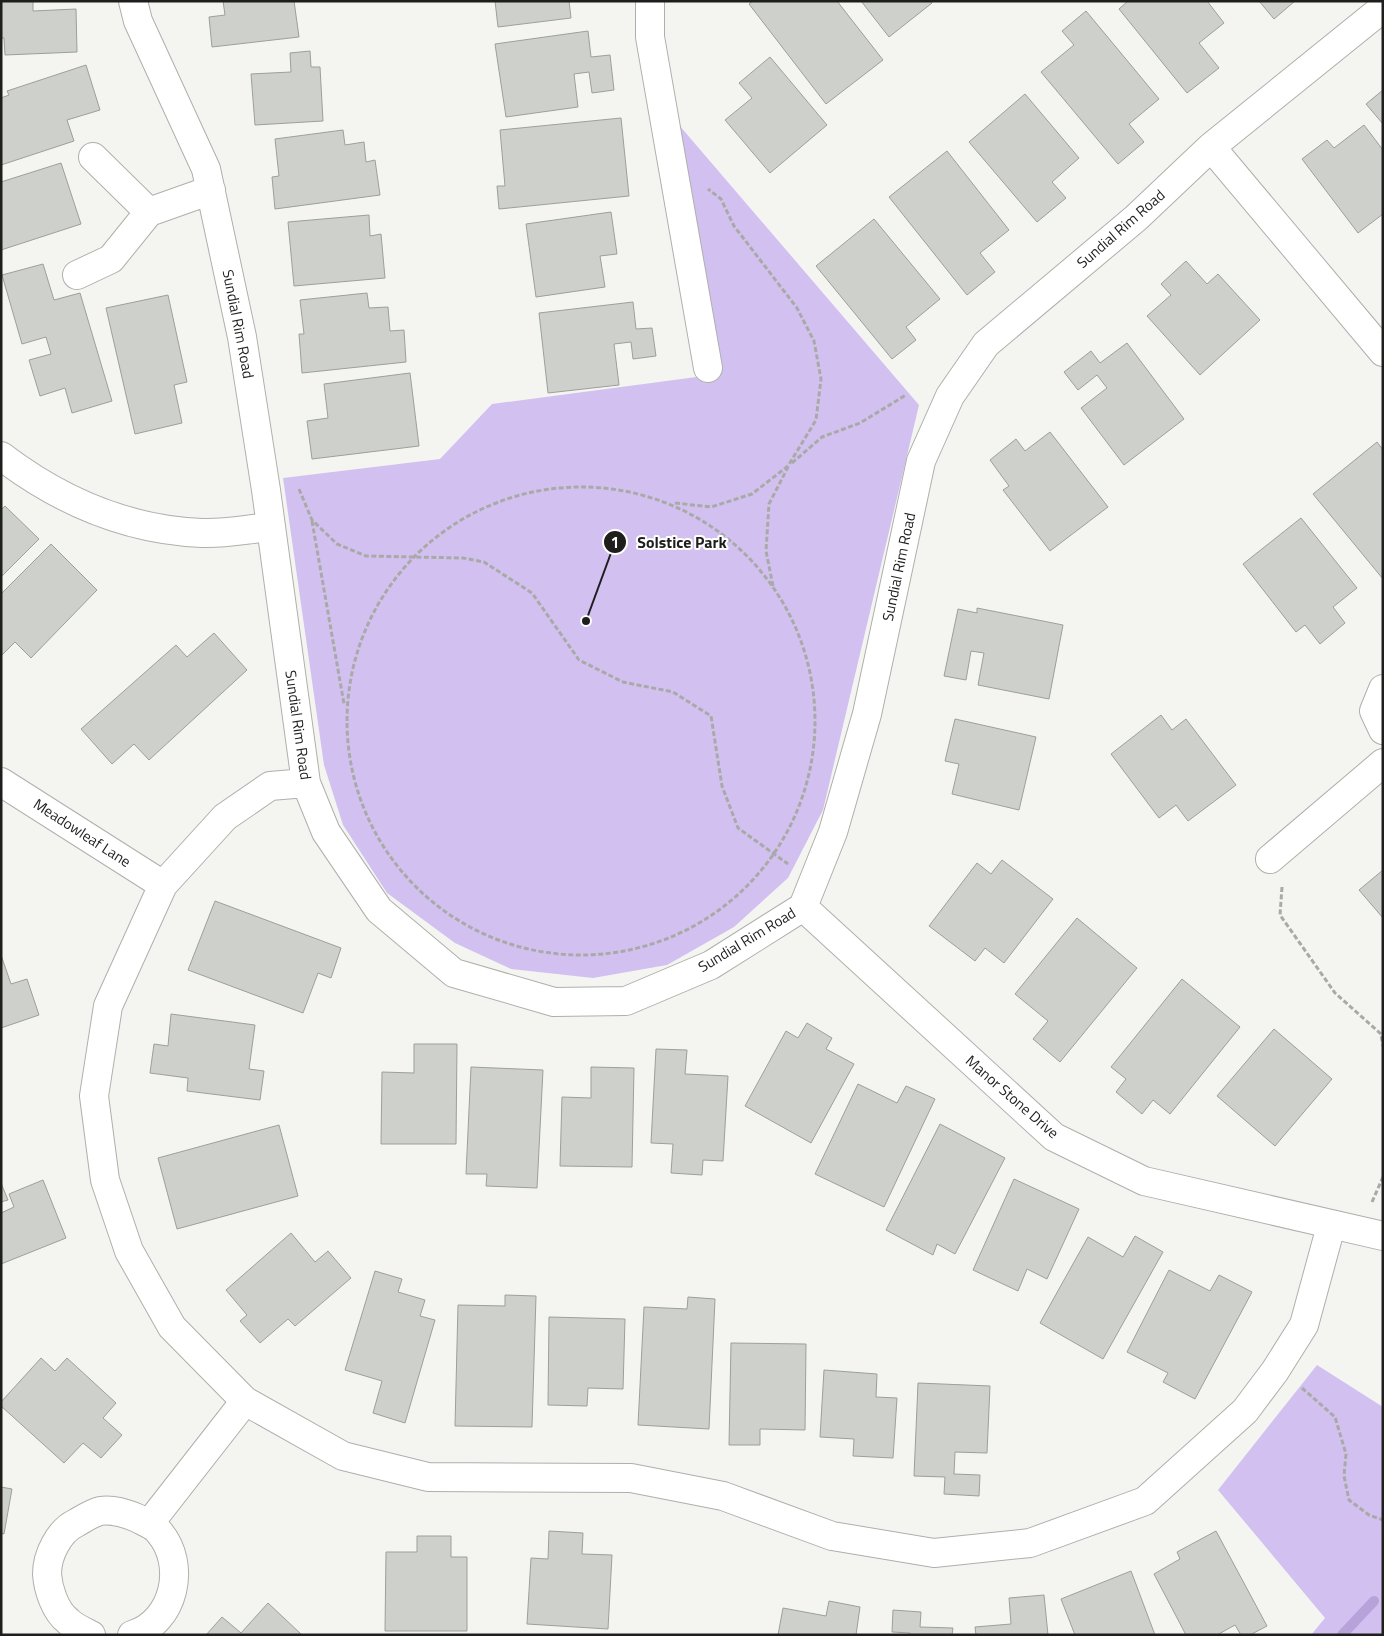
<svg xmlns="http://www.w3.org/2000/svg" width="1384" height="1636" viewBox="0 0 1384 1636" font-family="'Titillium Web',sans-serif">
<style>
.green{fill:#d2c1f0}
.lines{fill:none;stroke-linecap:round;stroke-linejoin:round}
.stream{stroke:#b7a2d9;stroke-width:10}
.building{fill:#ced0cb;stroke:#9d9f9b}
.minor-casing{stroke:#aeb0ab;stroke-width:30}
.path{stroke:#a9aaa7;stroke-width:3;stroke-dasharray:5 2.5;stroke-linecap:butt}
.minor{stroke:#fff;stroke-width:28}
.labels{text-anchor:middle;stroke-width:4;stroke-linejoin:round;paint-order:stroke}
.street-label{font-size:15px;fill:#1e1e1d;stroke:#fff}
.leader{fill:none;stroke:#1e1e1d;stroke-width:2}
.callout-dot{fill:#1e1e1d;stroke:#fff;stroke-width:2}
.mark-label{font-size:15px;text-anchor:middle;font-weight:bold;fill:#fff}
.callout-label{font-size:16px;text-anchor:middle;font-weight:bold;fill:#1e1e1d;stroke:#fff;stroke-width:4;stroke-linejoin:round;paint-order:stroke}
</style>
<rect width="100%" height="100%" fill="#f4f5f1"/>
<path class="green" d="M673 118 919 405 823 810 788 878 734 927 667 965 593 978 511 969 455 943 387 893 343 825 324 765 283 478 440 459 492 404 719 374Z
M1317 1365 1383 1407V1635H1311L1325 1618 1218 1490Z"/>
<g class="lines">
<path class="stream" d="M1342 1635 1374 1601"/>
</g>
<path class="building" d="M1 1H33V11L76 9 77 52 5 55 4 38H1Z
M223 1H294L299 37 212 47 209 17 225 15Z
M495 1H569L571 18 498 27Z
M753 1H837L883 60 826 104 749 4Z
M861 1H931L932 3 889 37Z
M1128 1H1207L1224 23 1199 43 1219 68 1187 93 1119 9Z
M1259 1H1295L1274 19Z
M1086 11 1159 99 1129 124 1144 142 1118 164 1041 72 1074 45 1062 31Z
M588 31 591 57 610 55 614 90 592 93 589 72 574 74 578 107 506 117 495 44Z
M310 51 311 67H320L323 121 255 125 251 74 291 72 290 53Z
M770 57 827 125 770 173 725 120 752 98 739 83Z
M86 65 100 110 67 120 74 141 1 165V98L9 95 7 91Z
M1383 90V124L1366 104Z
M1025 94 1079 158 1052 182 1066 198 1037 222 969 142Z
M621 118 629 196 499 209 497 186H505L500 130Z
M1364 125 1383 150V214L1358 233 1302 159 1327 140 1334 148Z
M343 130 345 145 364 142 366 162 375 160 380 195 275 209 272 177 279 176 275 139Z
M947 151 1009 230 980 253 995 272 967 295 889 197Z
M61 163 81 224 1 250V182Z
M611 212 617 254 600 256 605 287 536 297 526 224Z
M369 215 370 236 381 234 385 278 294 286 288 222Z
M874 219 940 299 906 327 916 340 892 359 816 266Z
M1186 261 1207 284 1218 274 1260 320 1200 375 1147 316 1171 295 1161 284Z
M43 264 54 300 80 293 112 401 72 413 65 388 40 396 29 360 51 354 46 337 22 344 2 275Z
M367 293 369 308 388 307 390 331 404 330 406 362 302 373 299 334H304L300 300Z
M168 295 187 382 174 385 182 423 135 434 106 308Z
M633 302 636 329 652 328 656 356 633 359 631 342 614 344 619 385 548 393 539 313Z
M1127 343 1184 419 1124 465 1081 408 1107 388 1097 375 1078 390 1064 372 1091 351 1100 363Z
M410 373 419 446 312 459 307 421 328 418 324 384Z
M1050 432 1108 507 1050 551 1003 490 1009 486 990 460 1016 439 1025 451Z
M1377 442 1383 450V579L1313 494Z
M5 506 39 539 1 577V510Z
M1301 518 1357 588 1333 607 1345 623 1320 644 1305 625 1296 632 1243 564Z
M51 544 97 590 31 658 15 642 1 656V594Z
M977 608 1063 625 1049 699 978 685 984 653 971 651 966 680 944 676 958 609 977 613Z
M214 633 247 670 149 760 134 744 112 764 81 729 176 645 187 657Z
M1161 715 1172 730 1186 719 1236 785 1188 821 1176 805 1159 818 1111 754Z
M955 719 1036 737 1019 810 952 794 959 764 945 761Z
M1002 860 1053 899 1004 963 985 948 975 961 929 926 977 863 991 874Z
M1383 870V918L1359 890Z
M215 901 341 948 331 978 318 973 303 1013 188 970Z
M1077 918 1137 968 1060 1062 1033 1039 1048 1021 1015 994Z
M1 955 11 984 27 979 39 1015 1 1028Z
M1182 979 1240 1027 1170 1114 1153 1100 1142 1114 1116 1092 1126 1079 1111 1067Z
M171 1014 255 1025 249 1069 264 1071 260 1100 187 1091 188 1078 150 1073 154 1044 168 1046Z
M807 1023 832 1038 826 1049 854 1064 811 1143 745 1106 786 1031 798 1038Z
M1274 1029 1332 1079 1275 1146 1217 1096Z
M414 1044H457L456 1144H381L382 1072 414 1073Z
M656 1049 687 1050 685 1074 728 1076 723 1161 703 1160 702 1175 671 1173 673 1144 651 1143Z
M471 1067 543 1070 537 1188 486 1186 487 1174H466Z
M591 1067 634 1068 632 1167 560 1166 562 1097 591 1098Z
M858 1084 897 1103 906 1086 935 1099 884 1207 815 1174Z
M940 1124 1005 1158 955 1254 937 1244 933 1255 886 1230Z
M279 1125 298 1196 177 1229 158 1158Z
M1014 1179 1079 1209 1047 1279 1027 1269 1018 1291 973 1270Z
M43 1180 66 1238 1 1264V1213L14 1207 9 1194Z
M1 1183 8 1200 1 1202Z
M291 1233 315 1262 328 1251 351 1278 295 1326 288 1319 260 1343 240 1321 247 1315 226 1290Z
M1135 1236 1163 1252 1103 1359 1040 1323 1088 1237 1123 1257Z
M1169 1270 1210 1291 1219 1275 1252 1292 1195 1399 1163 1382 1168 1373 1127 1352Z
M375 1271 402 1279 398 1292 425 1300 420 1316 435 1320 405 1423 373 1413 382 1381 345 1370Z
M505 1295 536 1296 532 1427 455 1426 458 1305 505 1306Z
M688 1297 715 1299 709 1429 638 1425 644 1307 687 1309Z
M549 1317 625 1319 623 1389 588 1388 587 1406 548 1405Z
M731 1343 806 1344 805 1430 760 1429V1445H729Z
M41 1358 55 1371 67 1358 116 1403 103 1418 122 1435 101 1458 83 1443 64 1463 1 1406V1402Z
M824 1370 877 1374 876 1397 897 1398 893 1458 853 1456 854 1439 820 1437Z
M918 1383 990 1386 987 1453 955 1452 954 1474 980 1475 979 1496 944 1494 945 1477 914 1476Z
M1 1487 12 1489 4 1534 1 1533Z
M549 1531 583 1533 582 1554 612 1555 608 1629 527 1624 531 1558 548 1559Z
M1216 1531 1267 1626 1250 1635H1241L1235 1625 1217 1635H1186L1154 1574 1180 1559 1177 1552Z
M417 1536H451V1557H467V1631H385L386 1552H417Z
M1131 1571 1155 1635H1075L1061 1599Z
M1044 1595 1048 1635H976L975 1627 1011 1624 1009 1598Z
M829 1601 860 1607 856 1635H778L783 1608 826 1616Z
M268 1603 302 1635H206L222 1617 241 1633Z
M893 1610 921 1612 920 1627 953 1628 952 1635H910V1633L892 1632Z"/>
<g class="lines">
<defs>
<path id="minor" d="M133 1 138 21 206 169 242 337 266 490 306 783 326 832 379 910 454 973 554 1002 626 1001 711 965 803 907 833 832 867 714 921 461 950 396 986 344 1136 218 1211 147 1383 8
M650 1V37L708 368
M1211 147 1383 352
M93 157 149 212
M77 275 111 259 149 212 211 190
M1 456C60 501 128 530 202 533 225 534 248 529 271 527
M1383 689 1374 711 1383 730
M1 782 163 885
M306 783 270 786 225 817 163 885 108 1006 94 1096 105 1180 129 1251 172 1327 245 1401 343 1456 428 1477 631 1478 723 1496 832 1536 934 1553 1030 1543 1145 1501 1245 1411 1275 1371 1304 1325 1331 1226
M1270 859 1383 763
M803 907 1054 1137 1144 1181 1383 1236
M149 1524 245 1401
M91 1635C83 1631 74 1627 68 1621 55 1611 48 1589 47 1574 47 1555 59 1531 76 1523 83 1519 92 1513 100 1511 113 1509 125 1513 137 1518 144 1522 154 1525 159 1532 187 1564 175 1622 132 1635"/>
</defs>
<use href="#minor" class="minor-casing"/>
<path class="path" d="M792 463 822 437 860 423 906 395
M347 721a234 234 0 1 1 468 0a234 234 0 1 1-468 0Z
M299 489 312 520 337 544 366 556 463 558 484 562 532 593 579 660 623 682 673 692 711 716 722 786 738 828 788 864
M675 503 711 507 752 494 788 466 816 420 821 379 814 341 797 308 734 226 721 199 708 189
M312 521 344 704
M773 586 766 551 769 504 788 467
M1282 887 1280 915 1335 993 1381 1034 1383 1046
M1372 1202 1383 1177
M1302 1388 1335 1417 1346 1454 1344 1476 1349 1500 1369 1515 1383 1520"/>
<use href="#minor" class="minor"/>
</g>
<g class="labels">
<g class="street-label">
<text transform="translate(1121 229) rotate(-41)" y="5">Sundial Rim Road</text>
<text transform="translate(238 324) rotate(79)" y="5">Sundial Rim Road</text>
<text transform="translate(899 567) rotate(-78)" y="5">Sundial Rim Road</text>
<text transform="translate(298 725) rotate(82)" y="5">Sundial Rim Road</text>
<text transform="translate(82 833) rotate(33)" y="5">Meadowleaf Lane</text>
<text transform="translate(747 940) rotate(-31)" y="5">Sundial Rim Road</text>
<text transform="translate(1012 1097) rotate(41)" y="5">Manor Stone Drive</text>
</g>
</g>
<path class="leader" d="M586 621L615 542"/>
<g class="callout-dot">
<circle cx="586" cy="621" r="5"/>
<circle cx="615" cy="542" r="12"/>
</g>
<g class="mark-label">
<text x="615" y="548">1</text>
</g>
<g class="callout-label">
<text x="682" y="548">Solstice Park</text>
</g>
<rect width="1384" height="1636" fill="none" stroke="#1e1e1d" stroke-width="5"/>
</svg>
